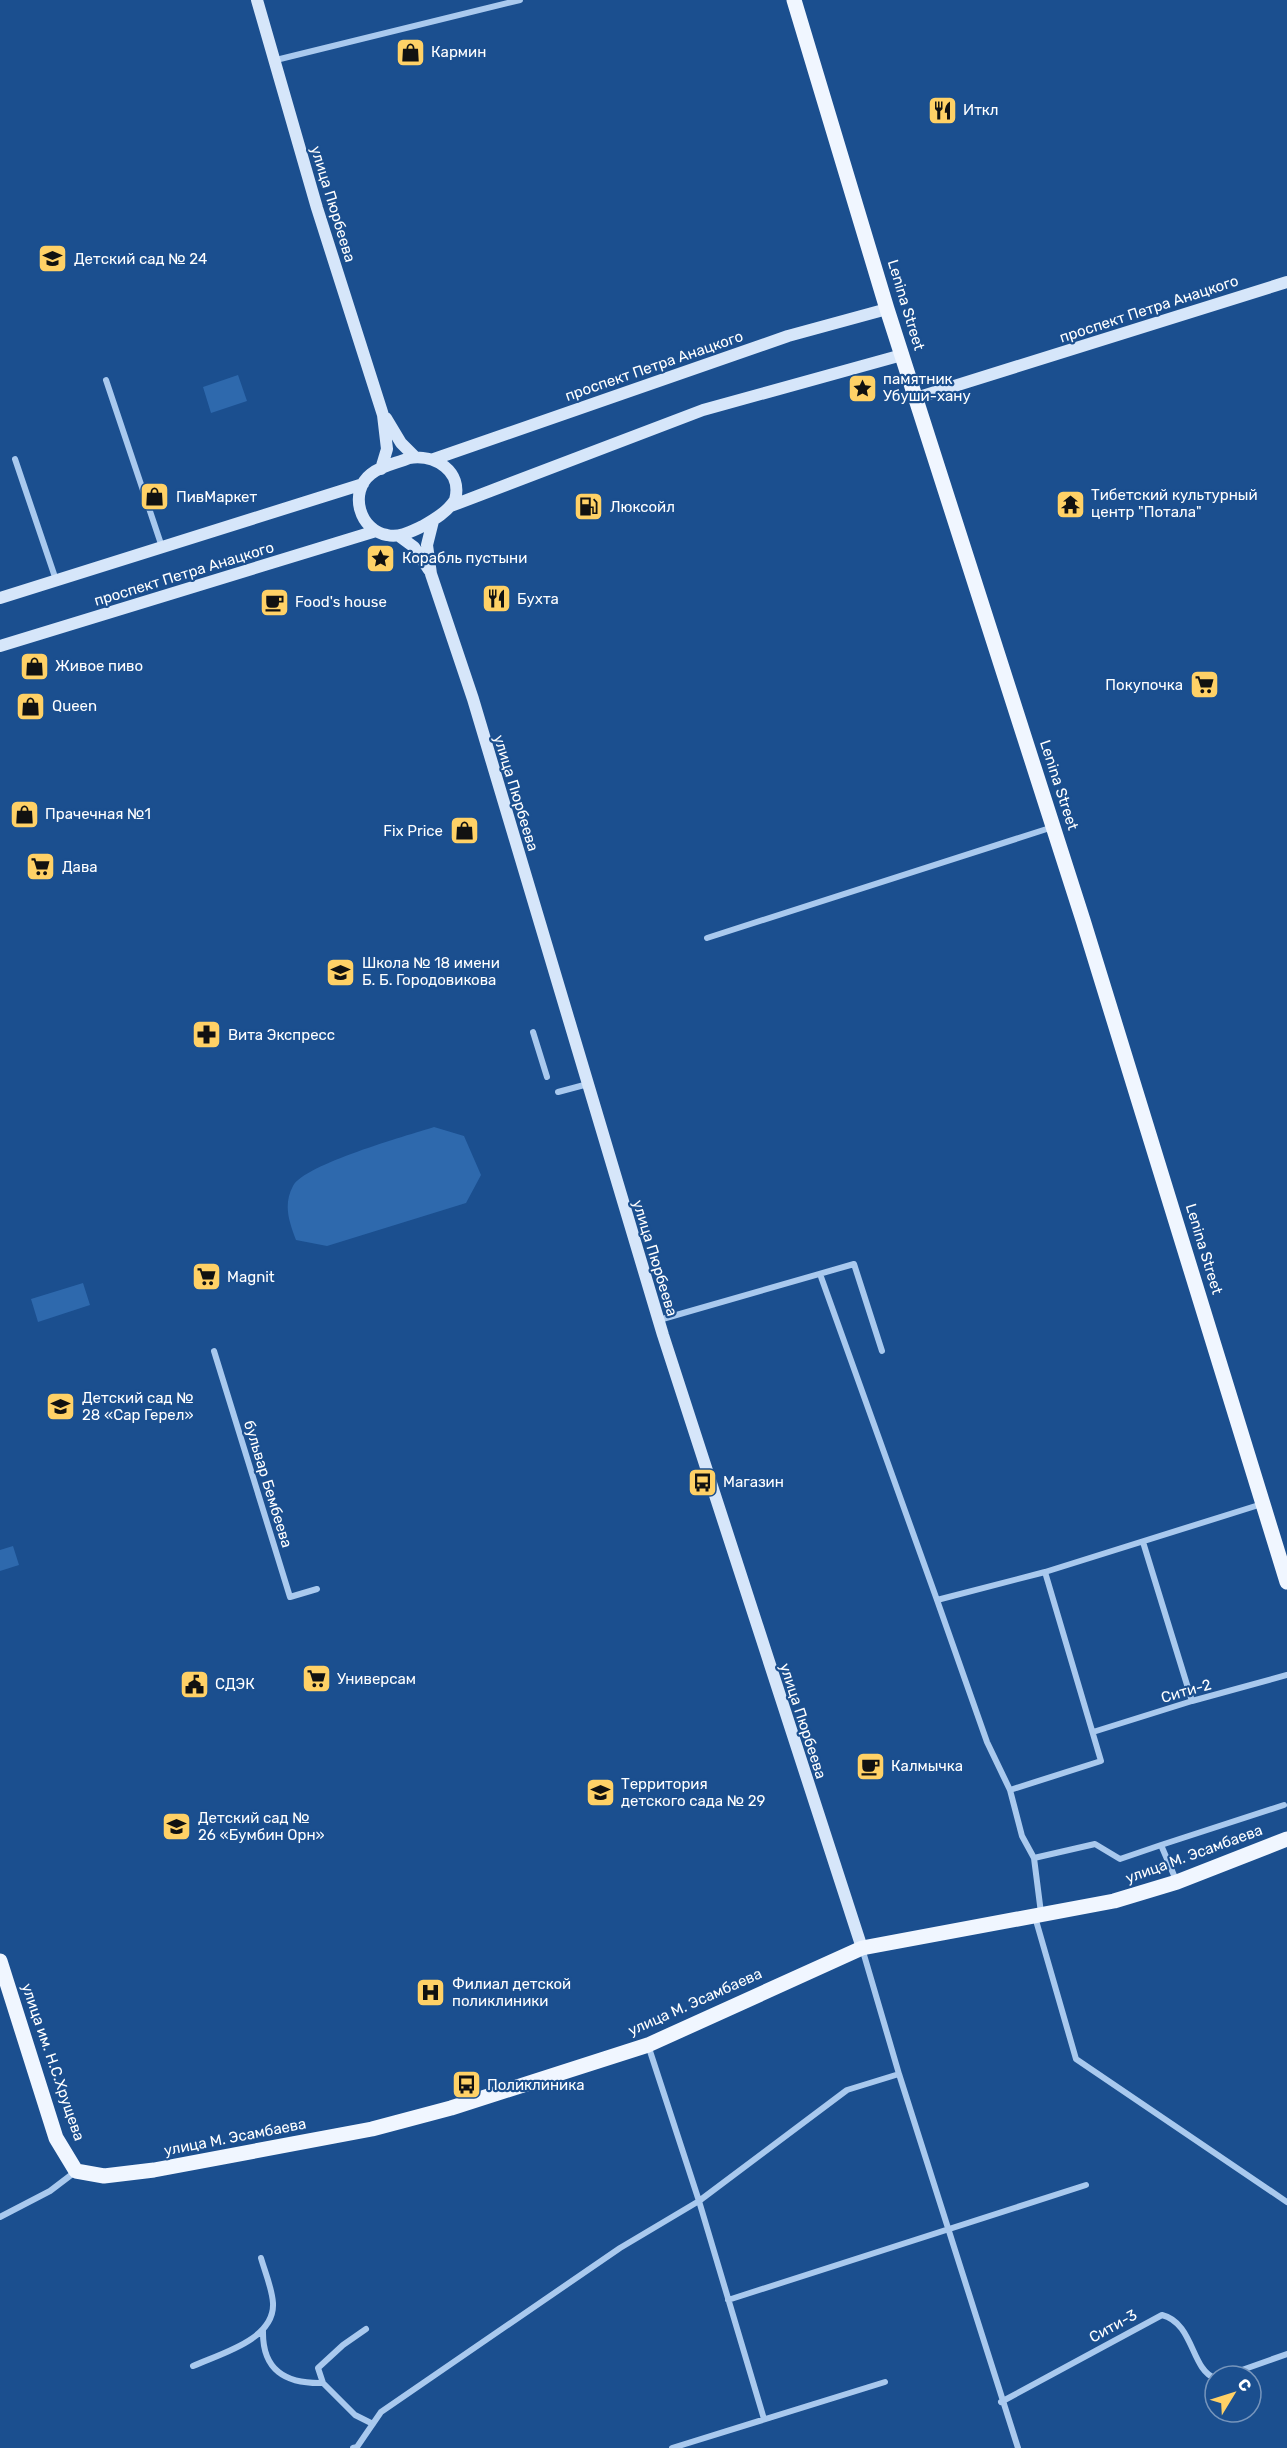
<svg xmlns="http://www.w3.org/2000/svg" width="1287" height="2448" viewBox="0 0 1287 2448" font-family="Rubik,sans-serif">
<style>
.green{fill:#2e69ad}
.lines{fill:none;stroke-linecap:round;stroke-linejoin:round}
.minor{stroke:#a9c9ee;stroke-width:6}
.secondary{stroke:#d6e6fa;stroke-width:12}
.primary{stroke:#f0f6ff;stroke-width:15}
.labels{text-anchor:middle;stroke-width:4.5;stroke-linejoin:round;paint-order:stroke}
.poi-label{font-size:15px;fill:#fff;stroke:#1b4f8f;text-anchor:start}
.street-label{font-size:15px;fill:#fff;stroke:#1b4f8f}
</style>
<rect width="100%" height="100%" fill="#1b4f8f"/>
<path class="green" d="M238 375 247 401 211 413 203 387Z
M434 1127 464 1136 481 1175 466 1203 327 1246 296 1240C289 1221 283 1205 293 1186 305 1164 406 1136 434 1127Z
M83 1283 90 1305 38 1322 31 1299Z
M13 1546 19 1565 0 1571V1550Z"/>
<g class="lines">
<path class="minor" d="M276 60 520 0
M106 380 162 547
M15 459 56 580
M707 938 1053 827
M533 1032 547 1077
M558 1092 588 1084
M820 1274 937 1600
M659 1320 854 1264 882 1351
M214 1351 290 1597 317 1589
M1143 1542 1192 1701
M1045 1572 1101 1761 1010 1790 987 1742 937 1600 1045 1572 1262 1504
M1093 1732 1192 1701 1287 1675
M1010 1790 1022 1836 1034 1858
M1176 1880 1161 1845 1284 1805
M1041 1913 1034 1858 1095 1844 1120 1859 1161 1845
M1035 1917 1076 2059 1287 2202
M862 1948 899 2074 1018 2448
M648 2045 699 2201 764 2419
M0 2217 50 2191 75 2172
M728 2300 1086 2185
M263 2330C262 2370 285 2384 323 2383L355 2415 373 2424
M193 2366C219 2354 275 2340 273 2303 272 2288 265 2272 261 2258
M1225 2376 1287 2354
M323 2383 318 2368 343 2345 366 2329
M1001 2402 1162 2315C1194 2323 1191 2370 1215 2378
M353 2448 357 2447 381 2412 620 2248 699 2201 847 2090 899 2074
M672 2448 885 2382"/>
<path class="secondary" d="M257 0 317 208 383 415 387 449 381 469
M916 398 1287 282
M386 418 401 443 415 457
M409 458C435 454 463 471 455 500 447 512 435 519 423 526 412 531 400 538 387 535 360 531 348 492 371 474 380 466 398 463 409 458Z
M434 459 788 336 887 309
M451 506 703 410 902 355
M433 521 427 545 431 574 473 699 663 1335 862 1948
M399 536 414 547 429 570
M0 598 363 484
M0 646 376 531"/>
<path class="primary" d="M794 0 887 309 1083 920 1287 1582
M0 1961 56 2138 76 2171 104 2176 154 2170 372 2129 451 2108 648 2045 862 1948 1114 1901 1177 1882 1287 1839"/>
</g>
<defs>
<symbol id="shop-square" viewBox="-11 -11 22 22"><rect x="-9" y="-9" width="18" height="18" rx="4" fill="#ffd166" stroke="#1b4f8f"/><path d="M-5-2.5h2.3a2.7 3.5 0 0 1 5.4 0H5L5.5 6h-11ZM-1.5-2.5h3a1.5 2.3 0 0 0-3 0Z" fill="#111"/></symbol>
<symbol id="restaurant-square" viewBox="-11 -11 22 22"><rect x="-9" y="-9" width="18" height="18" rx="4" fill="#ffd166" stroke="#1b4f8f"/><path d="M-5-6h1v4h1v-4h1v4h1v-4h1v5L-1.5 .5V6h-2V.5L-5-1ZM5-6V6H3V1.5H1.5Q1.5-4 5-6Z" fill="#111"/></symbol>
<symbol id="school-square" viewBox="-11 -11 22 22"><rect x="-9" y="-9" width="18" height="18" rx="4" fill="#ffd166" stroke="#1b4f8f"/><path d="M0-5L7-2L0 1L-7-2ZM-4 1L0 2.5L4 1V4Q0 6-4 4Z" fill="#111"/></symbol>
<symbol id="sight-square" viewBox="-11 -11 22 22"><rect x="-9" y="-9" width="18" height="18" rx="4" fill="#ffd166" stroke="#1b4f8f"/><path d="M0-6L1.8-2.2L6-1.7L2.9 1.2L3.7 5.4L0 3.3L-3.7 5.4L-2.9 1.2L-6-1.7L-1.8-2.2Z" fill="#111"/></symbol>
<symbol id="temple-square" viewBox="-11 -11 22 22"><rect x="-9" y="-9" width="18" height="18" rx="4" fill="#ffd166" stroke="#1b4f8f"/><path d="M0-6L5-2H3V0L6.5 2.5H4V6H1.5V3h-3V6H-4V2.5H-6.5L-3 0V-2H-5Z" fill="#111"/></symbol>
<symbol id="fuel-square" viewBox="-11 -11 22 22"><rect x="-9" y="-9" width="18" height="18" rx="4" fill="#ffd166" stroke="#1b4f8f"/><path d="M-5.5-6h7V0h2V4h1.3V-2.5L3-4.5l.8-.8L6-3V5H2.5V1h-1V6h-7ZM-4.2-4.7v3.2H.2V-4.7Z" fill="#111"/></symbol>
<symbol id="cafe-square" viewBox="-11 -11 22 22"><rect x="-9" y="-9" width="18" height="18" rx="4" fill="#ffd166" stroke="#1b4f8f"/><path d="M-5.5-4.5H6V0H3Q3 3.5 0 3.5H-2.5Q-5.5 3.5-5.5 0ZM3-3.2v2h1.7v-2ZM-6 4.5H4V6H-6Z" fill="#111"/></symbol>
<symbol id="supermarket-square" viewBox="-11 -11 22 22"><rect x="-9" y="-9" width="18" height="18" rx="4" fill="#ffd166" stroke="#1b4f8f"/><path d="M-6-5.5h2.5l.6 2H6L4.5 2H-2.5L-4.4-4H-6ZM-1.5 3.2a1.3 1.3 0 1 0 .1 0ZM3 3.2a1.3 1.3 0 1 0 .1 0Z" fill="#111"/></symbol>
<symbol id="pharmacy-square" viewBox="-11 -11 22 22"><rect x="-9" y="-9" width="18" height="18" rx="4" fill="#ffd166" stroke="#1b4f8f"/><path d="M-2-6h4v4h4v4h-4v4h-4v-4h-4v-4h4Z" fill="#111"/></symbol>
<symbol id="bus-square" viewBox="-11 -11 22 22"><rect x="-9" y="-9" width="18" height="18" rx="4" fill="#ffd166" stroke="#1b4f8f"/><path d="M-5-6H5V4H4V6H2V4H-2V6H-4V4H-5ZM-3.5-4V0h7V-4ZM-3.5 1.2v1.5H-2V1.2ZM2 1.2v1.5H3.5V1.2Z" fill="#111"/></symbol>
<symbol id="civic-square" viewBox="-11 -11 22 22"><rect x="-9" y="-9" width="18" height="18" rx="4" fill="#ffd166" stroke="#1b4f8f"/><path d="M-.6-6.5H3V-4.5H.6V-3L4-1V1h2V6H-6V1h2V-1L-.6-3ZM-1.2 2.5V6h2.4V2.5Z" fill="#111"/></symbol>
<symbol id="hospital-square" viewBox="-11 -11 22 22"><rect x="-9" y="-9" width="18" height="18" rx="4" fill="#ffd166" stroke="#1b4f8f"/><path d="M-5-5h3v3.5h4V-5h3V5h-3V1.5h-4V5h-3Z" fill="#111"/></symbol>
</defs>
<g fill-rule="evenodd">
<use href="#shop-square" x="394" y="36" width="33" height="33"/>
<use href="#restaurant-square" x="926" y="94" width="33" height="33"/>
<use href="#school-square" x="36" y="242" width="33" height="33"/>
<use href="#sight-square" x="846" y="372" width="33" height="33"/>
<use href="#shop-square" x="138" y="480" width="33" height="33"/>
<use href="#temple-square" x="1054" y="488" width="33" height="33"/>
<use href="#fuel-square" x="572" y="490" width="33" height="33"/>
<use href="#sight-square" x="364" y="542" width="33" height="33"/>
<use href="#restaurant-square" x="480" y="582" width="33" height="33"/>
<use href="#cafe-square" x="258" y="586" width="33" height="33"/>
<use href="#shop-square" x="18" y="650" width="33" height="33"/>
<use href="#supermarket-square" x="1188" y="668" width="33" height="33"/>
<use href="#shop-square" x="14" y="690" width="33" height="33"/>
<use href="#shop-square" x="8" y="798" width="33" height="33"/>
<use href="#shop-square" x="448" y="814" width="33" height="33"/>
<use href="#supermarket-square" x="24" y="850" width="33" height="33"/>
<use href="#school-square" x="324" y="956" width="33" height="33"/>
<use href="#pharmacy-square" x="190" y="1018" width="33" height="33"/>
<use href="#supermarket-square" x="190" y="1260" width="33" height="33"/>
<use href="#school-square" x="44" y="1390" width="33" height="33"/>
<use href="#bus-square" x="686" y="1466" width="33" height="33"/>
<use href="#supermarket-square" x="300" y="1662" width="33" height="33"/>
<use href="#civic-square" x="178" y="1668" width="33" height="33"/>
<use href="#cafe-square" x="854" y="1750" width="33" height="33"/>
<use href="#school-square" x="584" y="1776" width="33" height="33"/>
<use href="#school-square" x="160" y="1810" width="33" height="33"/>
<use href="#hospital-square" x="414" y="1976" width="33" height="33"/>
<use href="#bus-square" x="450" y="2068" width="33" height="33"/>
</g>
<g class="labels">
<g class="poi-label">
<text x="431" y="57">Кармин</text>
<text x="963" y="115">Иткл</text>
<text x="74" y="264">Детский сад № 24</text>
<text x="883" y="384">памятник<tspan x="883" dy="17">Убуши-хану</tspan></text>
<text x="1091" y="500">Тибетский культурный<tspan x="1091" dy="17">центр "Потала"</tspan></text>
<text x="176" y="502">ПивМаркет</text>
<text x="610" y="512">Люксойл</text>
<text x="402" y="563">Корабль пустыни</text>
<text x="517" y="604">Бухта</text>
<text x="295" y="607">Food's house</text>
<text x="55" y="671">Живое пиво</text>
<text x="1183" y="690" text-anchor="end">Покупочка</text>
<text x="52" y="711">Queen</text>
<text x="45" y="819">Прачечная №1</text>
<text x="443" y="836" text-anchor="end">Fix Price</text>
<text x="62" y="872">Дава</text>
<text x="362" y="968">Школа № 18 имени<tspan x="362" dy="17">Б. Б. Городовикова</tspan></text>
<text x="228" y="1040">Вита Экспресс</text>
<text x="227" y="1282">Magnit</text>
<text x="82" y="1403">Детский сад №<tspan x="82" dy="17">28 «Сар Герел»</tspan></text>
<text x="723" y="1487">Магазин</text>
<text x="337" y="1684">Универсам</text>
<text x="215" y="1689">СДЭК</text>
<text x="891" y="1771">Калмычка</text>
<text x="621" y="1789">Территория<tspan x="621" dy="17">детского сада № 29</tspan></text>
<text x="198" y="1823">Детский сад №<tspan x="198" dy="17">26 «Бумбин Орн»</tspan></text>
<text x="452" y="1989">Филиал детской<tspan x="452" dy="17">поликлиники</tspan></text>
<text x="487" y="2090">Поликлиника</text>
</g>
<g class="street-label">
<text transform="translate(333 204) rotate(73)" y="5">улица Пюрбеева</text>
<text transform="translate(906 305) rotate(73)" y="5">Lenina Street</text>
<text transform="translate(1149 309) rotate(-18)" y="5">проспект Петра Анацкого</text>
<text transform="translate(654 366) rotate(-19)" y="5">проспект Петра Анацкого</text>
<text transform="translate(184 574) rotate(-17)" y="5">проспект Петра Анацкого</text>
<text transform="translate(1059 785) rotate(72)" y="5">Lenina Street</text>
<text transform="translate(516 793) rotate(73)" y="5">улица Пюрбеева</text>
<text transform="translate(1204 1249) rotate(73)" y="5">Lenina Street</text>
<text transform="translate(655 1258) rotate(73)" y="5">улица Пюрбеева</text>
<text transform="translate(268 1484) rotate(73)" y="5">бульвар Бембеева</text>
<text transform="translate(1186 1691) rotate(-16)" y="5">Сити-2</text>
<text transform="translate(803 1721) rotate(72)" y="5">улица Пюрбеева</text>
<text transform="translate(1194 1854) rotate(-20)" y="5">улица М. Эсамбаева</text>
<text transform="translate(695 2002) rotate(-24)" y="5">улица М. Эсамбаева</text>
<text transform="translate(53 2062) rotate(71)" y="5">улица им. Н.С.Хрущева</text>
<text transform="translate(235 2137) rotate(-11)" y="5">улица М. Эсамбаева</text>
<text transform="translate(1113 2326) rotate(-29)" y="5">Сити-3</text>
</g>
</g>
<g transform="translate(1233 2394) rotate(52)"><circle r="28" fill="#1b4f8f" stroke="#7695bc" stroke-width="1.5"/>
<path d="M0-4.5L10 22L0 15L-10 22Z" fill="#ffd166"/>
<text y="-9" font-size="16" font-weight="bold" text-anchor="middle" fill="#ffffff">С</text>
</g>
</svg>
